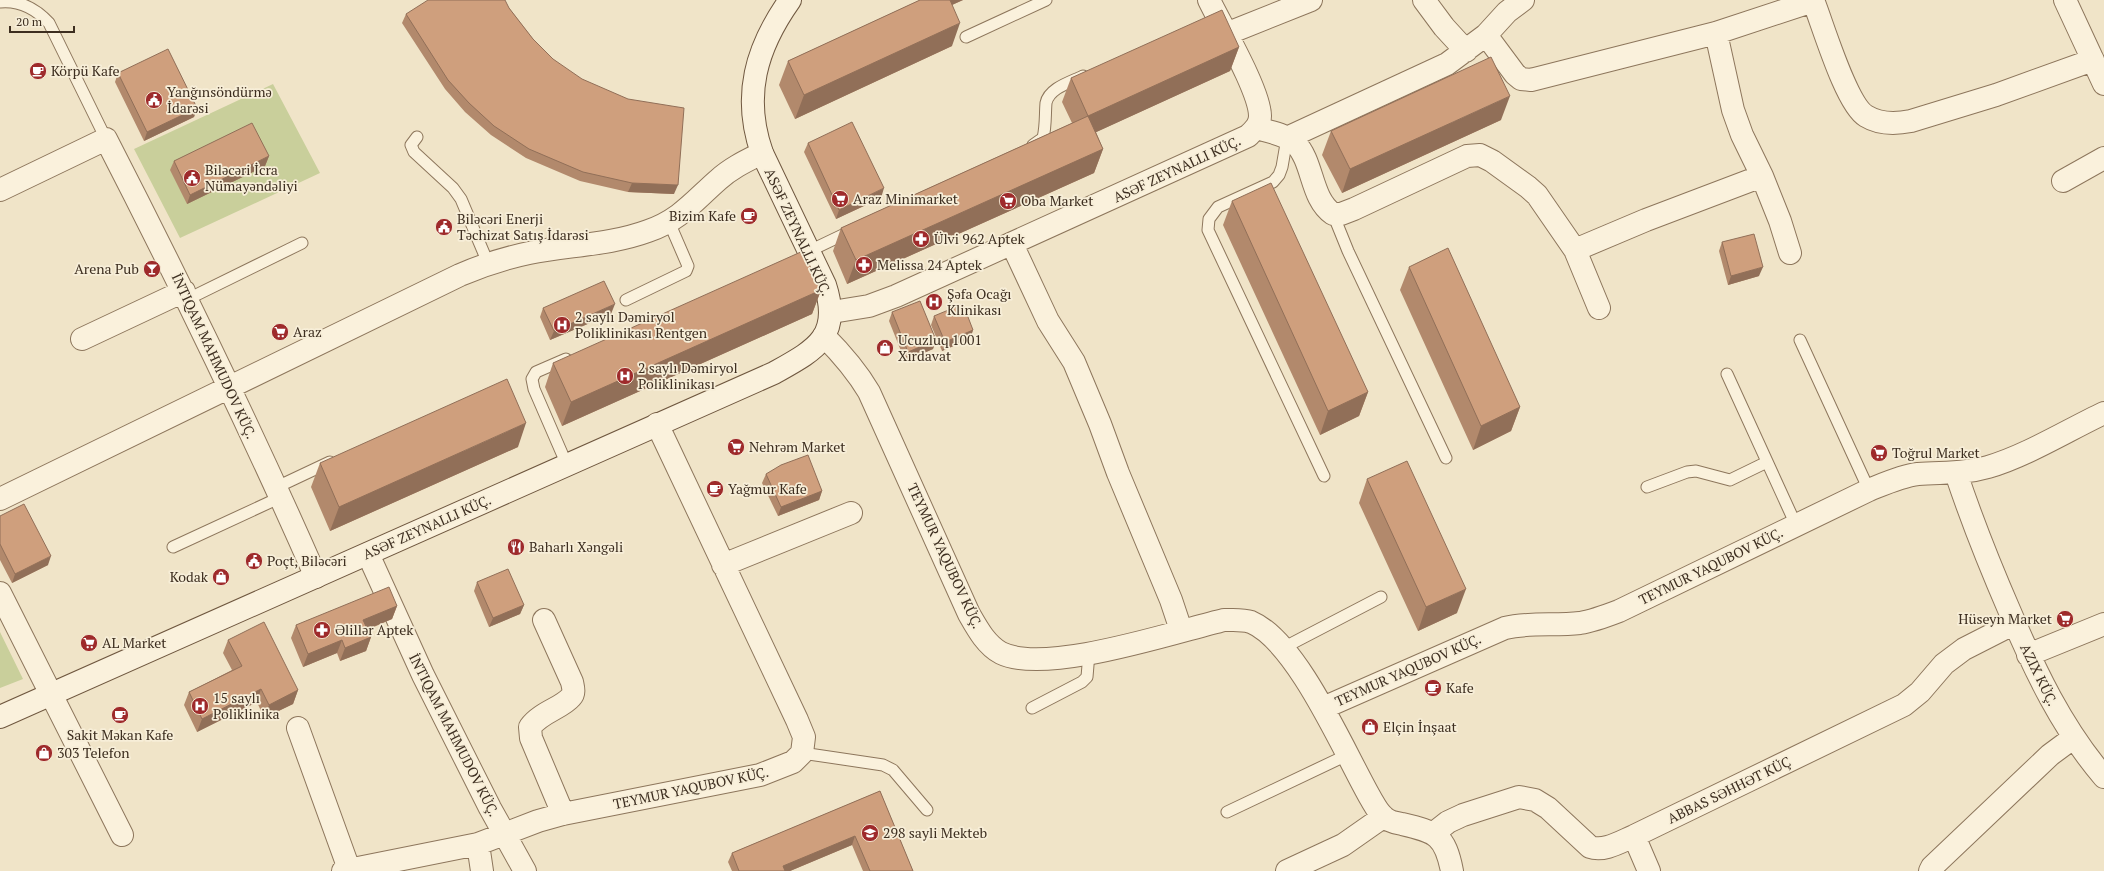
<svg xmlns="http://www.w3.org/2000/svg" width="2104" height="871" viewBox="0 0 2104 871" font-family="'PT Serif',serif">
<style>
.green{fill:#c9cf9b}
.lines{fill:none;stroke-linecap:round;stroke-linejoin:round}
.service-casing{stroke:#8d765c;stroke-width:13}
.minor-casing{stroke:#8d765c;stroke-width:24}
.secondary-casing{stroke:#6f573f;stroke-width:24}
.service{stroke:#faf1dc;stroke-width:11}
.minor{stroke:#faf1dc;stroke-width:22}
.secondary{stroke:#faf1dc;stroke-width:22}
.wall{fill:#b2896c}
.shaded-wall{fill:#916f58}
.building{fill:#cf9f7d;stroke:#916f58}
.labels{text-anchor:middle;stroke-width:3.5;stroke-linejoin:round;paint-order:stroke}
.poi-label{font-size:14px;fill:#3d2e20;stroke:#f7eed8;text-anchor:start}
.street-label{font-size:14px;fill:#3d2e20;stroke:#f7eed8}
</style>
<rect width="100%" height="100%" fill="#f0e4c8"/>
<path class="green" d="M273 84 320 173 180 238 134 149Z
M0 632 23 679 0 688Z"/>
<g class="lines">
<defs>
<path id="service" d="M0 2C20 0 36 9 49 23L106 139
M966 37 1046 0
M417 137 411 145 414 152 453 188 461 199 488 263
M1287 138 1282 167 1279 175 1273 182 1218 207 1209 219 1208 230 1324 476
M1033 145 1043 138C1046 126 1045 115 1046 103 1049 88 1071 82 1083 76
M1333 214 1348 251 1446 458
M805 253 851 231
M188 299 302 243
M626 300 686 271 688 266 669 222
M1800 340 1869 490
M566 359 536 372 532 379 534 389 567 465
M1727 374 1796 525
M277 487 330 462
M1647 487 1687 472 1696 471 1730 480 1767 462
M173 547 281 497
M1283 648 1381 597
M1032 708 1082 682 1087 677 1089 653
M802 753 883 765 893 770 927 810
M1227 812 1347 755"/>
<path id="minor" d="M1424 0 1444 27 1466 51
M1813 0C1823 25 1846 104 1866 116 1879 124 1896 124 1911 121L1996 95 2093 60
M2065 0 2104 84
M1226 34 1311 0
M1486 35 1515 74 1521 79 1531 80 1716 33 1813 1
M1257 128C1268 132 1286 134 1295 143 1314 162 1310 198 1333 214H1341L1354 209 1467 156 1480 155 1492 161 1528 187 1537 195 1575 250 1646 220 1762 176 1742 135 1733 110 1716 33
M1287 138 1447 64 1486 35 1507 12 1523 0
M1762 176 1780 221 1790 253
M2063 181 2104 158
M0 190 106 139C180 283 251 429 316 577
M1012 244 1048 321 1074 362 1100 424 1118 473 1171 600 1181 630
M1575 250 1599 308
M832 312 869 306 896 296 1248 136C1254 130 1260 125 1260 116 1260 91 1221 25 1209 0
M824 336C842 354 856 370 869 392L969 614C977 628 986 645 1001 653 1046 675 1174 632 1224 620 1234 620 1242 619 1251 622 1298 642 1345 754 1371 799 1374 804 1378 812 1383 816 1387 821 1396 823 1402 824 1436 832 1445 835 1452 871
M82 339 184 291
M1956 473C1972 521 1990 566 2010 612 2035 671 2062 728 2104 777
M0 499 460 275C483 265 505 258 529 253 569 245 610 245 648 231 680 220 694 201 718 180 731 168 746 161 762 153
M368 554 423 675 490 808 525 871
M723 565 851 513
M0 593 122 835
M544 620 572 682C573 687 575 693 571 697 562 708 541 712 530 727L531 738 563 814
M2028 655 2104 624
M1323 708 1505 628C1530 622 1555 626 1580 623 1593 621 1606 616 1619 611L1869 490C1884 484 1901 476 1918 474 1942 472 1964 474 1988 467 2026 456 2068 430 2104 413
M298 728 349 869
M1434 833 1448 822 1463 815 1519 797 1535 800 1548 808 1590 847C1604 852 1620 842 1634 836L1904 705 1920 692 1944 664 1964 649 2015 623
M1634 836 1649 871
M478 844 482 871
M343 871 478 844 538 821 563 814 760 775 793 762 802 753 804 737 797 720 657 424
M1287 871 1343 845 1383 817
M1930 871 1932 867 2050 755 2073 738"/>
<path id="secondary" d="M0 717 774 373C815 350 842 337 825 285L762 153C742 96 756 48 790 0"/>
</defs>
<use href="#service" class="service-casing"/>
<use href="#minor" class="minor-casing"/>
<use href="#secondary" class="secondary-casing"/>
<use href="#service" class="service"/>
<use href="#minor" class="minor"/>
<use href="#secondary" class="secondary"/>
</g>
<path class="wall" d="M920 0H963L952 5V46L795 119 779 85 788 61Z
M509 8 533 39 674 194 628 192 580 181 526 158 491 135 465 112 445 89 402 23 406 14Z
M1239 47 1230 71 1096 132 1103 149 1094 173 847 284 833 251 841 228 1072 123 1062 102 1071 78Z
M118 73 197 108 194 117 144 141 115 82Z
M1501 120 1342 193 1322 155 1331 131Z
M808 143 881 198 836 219 804 152Z
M269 156 265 166 187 204 170 170 174 161Z
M1232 201 1368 392 1359 416 1320 435 1223 225Z
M1722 242 1759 276 1728 285 1719 251Z
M1409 267 1520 407 1511 431 1473 450 1400 290Z
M821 290 812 314 562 426 545 387 553 363Z
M543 308 611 314 550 340 540 317Z
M892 312 936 340 933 349 905 361 889 321Z
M934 316 973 330 970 339 942 351 931 325Z
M518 447 330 531 311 487 320 463Z
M766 474 822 491 819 500 778 516 762 483Z
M1367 479 1457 613 1418 631 1359 503Z
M0 516 48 565 12 583 0 560Z
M477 582 524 605 520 614 489 627 474 591Z
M397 606 392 619 367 630 371 637 366 651 340 661 337 653 303 667 291 638 296 625Z
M228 640 298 690 293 704 264 718 257 702 197 732 184 705 189 692 232 670 223 653Z
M880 791 913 871H863L852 845 790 871H732L728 862 732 853Z"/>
<path class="shaded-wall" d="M940 0H963L936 12Z
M960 23 952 46 795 119 804 95Z
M1239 47 1230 71 1079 140 1088 116Z
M1510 96 1501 120 1342 193 1350 169Z
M197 108 194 117 144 141 147 132Z
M1103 149 1094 173 847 284 856 260Z
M269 156 265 166 187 204 190 195Z
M632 183 678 185 674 194 628 192Z
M884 188 881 198 836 219 839 210Z
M1763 267 1759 276 1728 285 1731 276Z
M821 290 812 314 562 426 571 402Z
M615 304 611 314 550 340 554 331Z
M973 330 970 339 942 351 945 342Z
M936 340 933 349 905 361 908 352Z
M1368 392 1359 416 1320 435 1328 411Z
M1520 407 1511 431 1473 450 1481 426Z
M526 423 518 447 330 531 339 507Z
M822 491 819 500 778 516 781 507Z
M51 556 48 565 12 583 15 574Z
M1466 589 1457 613 1418 631 1426 607Z
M524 605 520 614 489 627 493 618Z
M397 606 392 619 358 633 363 620Z
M371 637 366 651 340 661 345 648Z
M342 640 337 653 303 667 308 654Z
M261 689 257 702 197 732 202 719Z
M298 690 293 704 264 718 269 705Z
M855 836 852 845 790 871H782L783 866Z"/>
<path class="building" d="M428 0H505L509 8 533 39 553 59 582 79 628 99 684 108 678 185 632 183 583 172 529 149 494 126 469 103 448 80 406 14Z
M920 0H950L960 23 804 95 788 61Z
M1222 10 1239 47 1088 116 1071 78Z
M168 49 197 108 147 132 118 73Z
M1491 57 1510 96 1350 169 1331 131Z
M1088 116 1103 149 856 260 841 228Z
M852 122 884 188 839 210 808 143Z
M252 123 269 156 190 195 174 161Z
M1271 183 1368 392 1328 411 1232 201Z
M1754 234 1763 267 1731 276 1722 242Z
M1448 248 1520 407 1481 426 1409 267Z
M803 251 821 290 571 402 553 363Z
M604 281 615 304 554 331 543 308Z
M920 301 936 340 908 352 892 312Z
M963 304 973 330 945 342 934 316Z
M507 379 526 423 339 507 320 463Z
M808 455 822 491 781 507 766 474 781 465Z
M1407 461 1466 589 1426 607 1367 479Z
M24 504 51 556 15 574 0 544V516Z
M508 569 524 605 493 618 477 582Z
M389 587 397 606 363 620 371 637 345 648 342 640 308 654 296 625Z
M264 622 298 690 269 705 261 689 202 719 189 692 242 666 228 640Z
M880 791 913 871H870L855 836 783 866 785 871H739L732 853Z"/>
<defs>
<symbol id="cafe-disc" viewBox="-11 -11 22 22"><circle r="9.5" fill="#9e2a2b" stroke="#f7eed8"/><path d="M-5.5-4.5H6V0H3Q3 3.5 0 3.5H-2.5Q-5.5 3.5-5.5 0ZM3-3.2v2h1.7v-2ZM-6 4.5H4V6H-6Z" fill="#fff"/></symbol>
<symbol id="civic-disc" viewBox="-11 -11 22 22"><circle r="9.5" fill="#9e2a2b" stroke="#f7eed8"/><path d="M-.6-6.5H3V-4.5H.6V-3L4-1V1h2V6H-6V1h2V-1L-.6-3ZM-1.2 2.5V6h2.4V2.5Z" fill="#fff"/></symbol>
<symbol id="supermarket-disc" viewBox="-11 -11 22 22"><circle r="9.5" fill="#9e2a2b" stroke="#f7eed8"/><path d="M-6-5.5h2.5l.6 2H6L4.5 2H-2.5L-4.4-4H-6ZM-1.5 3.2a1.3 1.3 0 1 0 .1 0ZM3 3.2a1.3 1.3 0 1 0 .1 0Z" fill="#fff"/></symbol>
<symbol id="pharmacy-disc" viewBox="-11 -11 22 22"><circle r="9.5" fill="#9e2a2b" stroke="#f7eed8"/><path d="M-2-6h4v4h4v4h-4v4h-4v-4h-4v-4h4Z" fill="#fff"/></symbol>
<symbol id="bar-disc" viewBox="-11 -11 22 22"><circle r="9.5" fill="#9e2a2b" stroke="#f7eed8"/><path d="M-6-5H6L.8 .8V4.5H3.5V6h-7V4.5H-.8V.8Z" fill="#fff"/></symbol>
<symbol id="hospital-disc" viewBox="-11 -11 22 22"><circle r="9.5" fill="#9e2a2b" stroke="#f7eed8"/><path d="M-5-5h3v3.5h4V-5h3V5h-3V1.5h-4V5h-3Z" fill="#fff"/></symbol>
<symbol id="shop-disc" viewBox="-11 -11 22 22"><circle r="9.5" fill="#9e2a2b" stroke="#f7eed8"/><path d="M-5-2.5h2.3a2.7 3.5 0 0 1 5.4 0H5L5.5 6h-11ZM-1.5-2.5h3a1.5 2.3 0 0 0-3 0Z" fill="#fff"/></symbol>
<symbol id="restaurant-disc" viewBox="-11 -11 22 22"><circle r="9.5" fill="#9e2a2b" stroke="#f7eed8"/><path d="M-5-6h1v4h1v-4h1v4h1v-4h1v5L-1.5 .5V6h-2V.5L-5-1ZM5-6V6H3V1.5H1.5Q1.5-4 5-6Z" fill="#fff"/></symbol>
<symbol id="school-disc" viewBox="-11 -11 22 22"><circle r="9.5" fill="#9e2a2b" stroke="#f7eed8"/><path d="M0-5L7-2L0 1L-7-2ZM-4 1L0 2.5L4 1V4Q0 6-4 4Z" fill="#fff"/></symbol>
</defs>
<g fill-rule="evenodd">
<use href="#cafe-disc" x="28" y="61" width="20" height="20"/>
<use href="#civic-disc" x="144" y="90" width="20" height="20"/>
<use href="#civic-disc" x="182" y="168" width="20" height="20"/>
<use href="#supermarket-disc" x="830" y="189" width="20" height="20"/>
<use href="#supermarket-disc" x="998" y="191" width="20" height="20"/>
<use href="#cafe-disc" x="739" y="206" width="20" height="20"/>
<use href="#civic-disc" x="434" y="217" width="20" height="20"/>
<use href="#pharmacy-disc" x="911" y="229" width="20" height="20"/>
<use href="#pharmacy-disc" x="854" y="255" width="20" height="20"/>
<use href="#bar-disc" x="142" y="259" width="20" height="20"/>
<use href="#hospital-disc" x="924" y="292" width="20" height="20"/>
<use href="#hospital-disc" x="552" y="315" width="20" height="20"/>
<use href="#supermarket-disc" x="270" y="322" width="20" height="20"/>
<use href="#shop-disc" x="875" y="338" width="20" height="20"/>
<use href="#hospital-disc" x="615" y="366" width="20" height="20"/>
<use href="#supermarket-disc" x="726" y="437" width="20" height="20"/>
<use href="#supermarket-disc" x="1869" y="443" width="20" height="20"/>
<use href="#cafe-disc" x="705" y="479" width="20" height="20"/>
<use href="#restaurant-disc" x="506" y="537" width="20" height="20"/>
<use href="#civic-disc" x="244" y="551" width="20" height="20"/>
<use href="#shop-disc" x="211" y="567" width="20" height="20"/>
<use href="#supermarket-disc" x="2055" y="609" width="20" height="20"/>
<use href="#pharmacy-disc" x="312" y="620" width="20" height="20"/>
<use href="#supermarket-disc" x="79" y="633" width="20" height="20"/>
<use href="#cafe-disc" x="1423" y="678" width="20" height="20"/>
<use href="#hospital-disc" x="190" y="696" width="20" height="20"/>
<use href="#cafe-disc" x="110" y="705" width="20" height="20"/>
<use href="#shop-disc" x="1360" y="717" width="20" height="20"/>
<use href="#shop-disc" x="34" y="743" width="20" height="20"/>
<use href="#school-disc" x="860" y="823" width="20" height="20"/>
</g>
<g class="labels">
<g class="poi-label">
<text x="51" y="76">Körpü Kafe</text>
<text x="167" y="97">Yanğınsöndürmə<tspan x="167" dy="16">İdarəsi</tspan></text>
<text x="205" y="175">Biləcəri İcra<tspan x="205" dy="16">Nümayəndəliyi</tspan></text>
<text x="853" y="204">Araz Minimarket</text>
<text x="1021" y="206">Oba Market</text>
<text x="736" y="221" text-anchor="end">Bizim Kafe</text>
<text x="457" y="224">Biləcəri Enerji<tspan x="457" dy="16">Təchizat Satış İdarəsi</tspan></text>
<text x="934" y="244">Ülvi 962 Aptek</text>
<text x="877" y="270">Melissa 24 Aptek</text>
<text x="139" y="274" text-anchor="end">Arena Pub</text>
<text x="947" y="299">Şəfa Ocağı<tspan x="947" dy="16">Klinikası</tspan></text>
<text x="575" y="322">2 saylı Dəmiryol<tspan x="575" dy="16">Poliklinikası Rentgen</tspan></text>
<text x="293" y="337">Araz</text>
<text x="898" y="345">Ucuzluq 1001<tspan x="898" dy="16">Xırdavat</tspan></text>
<text x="638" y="373">2 saylı Dəmiryol<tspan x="638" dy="16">Poliklinikası</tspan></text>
<text x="749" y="452">Nehrəm Market</text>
<text x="1892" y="458">Toğrul Market</text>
<text x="728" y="494">Yağmur Kafe</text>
<text x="529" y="552">Baharlı Xəngəli</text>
<text x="267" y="566">Poçt, Biləcəri</text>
<text x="208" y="582" text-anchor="end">Kodak</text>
<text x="2052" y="624" text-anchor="end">Hüseyn Market</text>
<text x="335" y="635">Əlillər Aptek</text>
<text x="102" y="648">AL Market</text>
<text x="1446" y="693">Kafe</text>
<text x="213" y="703">15 saylı<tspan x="213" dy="16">Poliklinika</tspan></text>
<text x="1383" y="732">Elçin İnşaat</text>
<text x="120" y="740" text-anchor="middle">Sakit Məkan Kafe</text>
<text x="57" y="758">303 Telefon</text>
<text x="883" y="838">298 sayli Mekteb</text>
</g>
<g class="street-label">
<text transform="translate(1177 169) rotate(-25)" y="5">ASƏF ZEYNALLI KÜÇ.</text>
<text transform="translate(798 232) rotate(65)" y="5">ASƏF ZEYNALLI KÜÇ.</text>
<text transform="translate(214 356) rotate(65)" y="5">İNTIQAM MAHMUDOV KÜÇ.</text>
<text transform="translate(427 527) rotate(-24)" y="5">ASƏF ZEYNALLI KÜÇ.</text>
<text transform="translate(945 556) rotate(65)" y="5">TEYMUR YAQUBOV KÜÇ.</text>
<text transform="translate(1711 566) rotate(-26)" y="5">TEYMUR YAQUBOV KÜÇ.</text>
<text transform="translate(1408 670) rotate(-24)" y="5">TEYMUR YAQUBOV KÜÇ.</text>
<text transform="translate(2039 675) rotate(64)" y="5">AZIX KÜÇ.</text>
<text transform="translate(454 735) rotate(63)" y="5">İNTIQAM MAHMUDOV KÜÇ.</text>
<text transform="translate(691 788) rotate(-12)" y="5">TEYMUR YAQUBOV KÜÇ.</text>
<text transform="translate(1729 790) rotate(-26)" y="5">ABBAS SƏHHƏT KÜÇ</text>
</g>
</g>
<path d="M10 26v6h64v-6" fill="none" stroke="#3d2e20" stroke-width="2"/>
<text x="16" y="26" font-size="12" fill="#3d2e20" stroke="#f7eed8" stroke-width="3" paint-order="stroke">20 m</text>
</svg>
